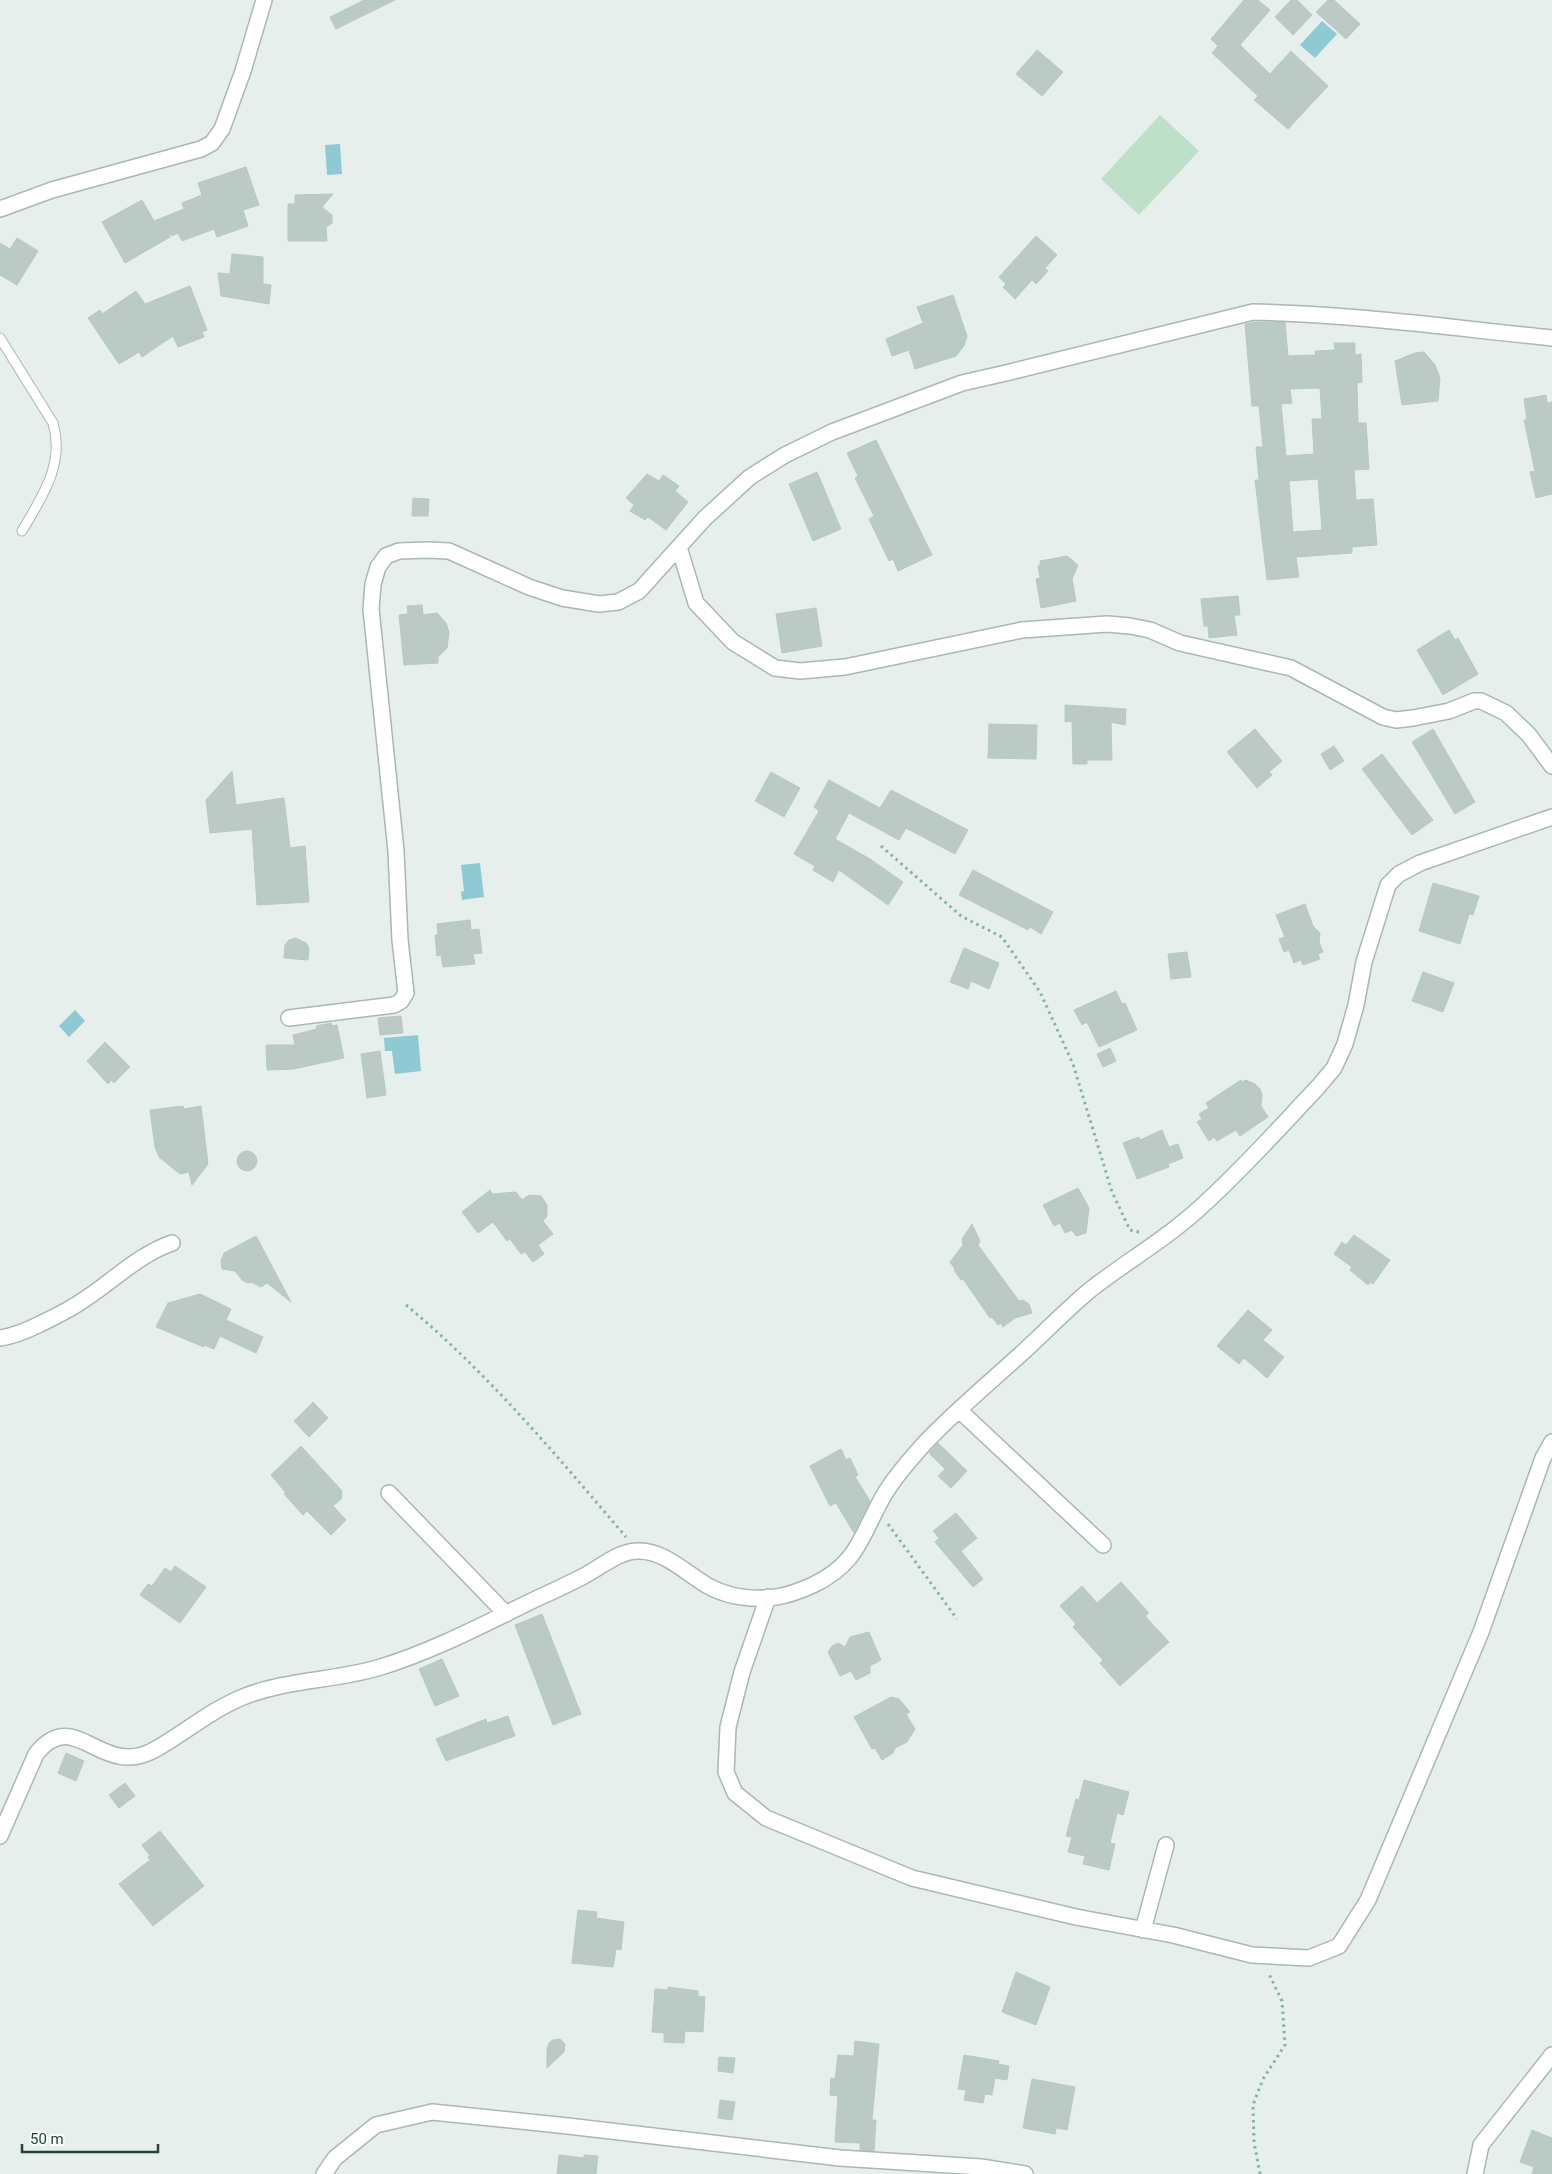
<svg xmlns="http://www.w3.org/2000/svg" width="1552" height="2174" viewBox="0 0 1552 2174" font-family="Roboto,sans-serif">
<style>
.green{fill:#bfe0c8}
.water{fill:#8ec9d4}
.building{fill:#bbcac4;stroke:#b8c9c2;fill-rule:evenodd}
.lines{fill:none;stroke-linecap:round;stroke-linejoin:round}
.lane-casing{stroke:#a8b8b2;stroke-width:11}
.street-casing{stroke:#a8b8b2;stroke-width:18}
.path{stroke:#86b3a5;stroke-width:3;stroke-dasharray:2.5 4;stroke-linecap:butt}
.lane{stroke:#fff;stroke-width:9}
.street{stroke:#fff;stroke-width:15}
</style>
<rect width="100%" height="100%" fill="#e6efeb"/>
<path class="green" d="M1160 115 1199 151 1139 215 1101 179Z"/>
<path class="water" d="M1322 21 1337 34 1315 58 1300 45Z
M340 144 342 174 327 175 325 145Z
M480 863 484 897 462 900 461 892 464 891 461 865Z
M75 1010 85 1021 69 1037 59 1026Z
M418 1035 421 1071 395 1074 392 1051H385L384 1038Z"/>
<path class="building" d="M364 0H395L336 29 330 17Z
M1244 0H1258L1270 10 1240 45 1270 74 1291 51 1328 86 1288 129 1254 100 1258 96 1212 53 1218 46 1211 39Z
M1291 0H1297L1312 15 1293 35 1275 17Z
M1328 0H1334L1360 24 1346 39 1316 12Z
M1037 50 1063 72 1042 96 1016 74Z
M246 167 259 205 243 210 248 226 217 237 214 229 182 241 178 233 172 236 168 232 170 237 125 263 102 222 142 200 154 221 184 209 182 203 202 195 198 183Z
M333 194 322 207 332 215V223L326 227 327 241H288V204H295V195Z
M1036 236 1057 255 1045 268 1048 271 1036 284 1032 280 1015 299 1003 287 1006 284 999 277Z
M17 238 38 251 17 285 0 275V243L10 249Z
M232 254 263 257V284L271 285 269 304 221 296 218 273 230 274Z
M190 286 207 330 202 332 204 337 178 347 173 336 142 357 139 352 119 364 88 318 100 310 102 314 136 291 145 304Z
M953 295 967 336 964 346 956 356 915 369 909 350 892 356 886 339 923 323 917 307Z
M1257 322H1285L1288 356 1316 355 1315 351 1335 350 1334 343H1355V355L1361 354 1362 382 1357 383 1358 423H1366L1369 469 1354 470 1356 500 1373 499 1377 545 1352 547V553L1296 557 1299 577 1267 580 1255 480H1259L1256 447H1263L1259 406H1252L1245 324ZM1320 388 1322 419H1312L1314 454 1286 456 1281 404 1292 403 1290 389ZM1318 479 1322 530 1293 532 1289 481Z
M1424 352 1435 365 1440 378 1438 401 1402 405 1395 361 1415 353Z
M1546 395 1547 403 1552 402V494L1536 498 1530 472 1535 471 1524 420H1527L1524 399Z
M876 440 932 555 898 571 893 559 889 561 869 519 874 516 855 478 858 476 847 453Z
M817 472 841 529 813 541 789 484Z
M647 474 659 481 663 475 679 486 675 491 688 502 666 530 648 517 645 520 630 511 634 505 626 498Z
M413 498 429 499 428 516H412Z
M1067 556 1078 565 1072 579 1076 601 1041 608 1036 579 1040 578 1038 566H1040V561Z
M1238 596 1240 615H1234L1237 635 1209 638 1208 626H1204L1201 599Z
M422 605 423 615 437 613 446 623 449 632 447 648 438 657V663L404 665 399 615 408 614 407 606Z
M816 608 822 646 782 653 776 614Z
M1449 630 1455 640 1458 638 1478 674 1443 695 1417 650Z
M1065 705 1126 709 1125 725 1111 722 1112 760H1087V764H1073L1072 721 1065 722Z
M989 724 1037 725 1036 759 988 758Z
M1255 729 1282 761 1269 772 1272 775 1257 788 1227 752Z
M1433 729 1475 802 1455 814 1412 742Z
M1334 746 1344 761 1330 770 1321 754Z
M1382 754 1433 820 1412 835 1362 769Z
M232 771 236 805 284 798 290 848 305 846 309 902 257 905 252 829 210 833 206 800Z
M771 772 800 788 784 817 755 801Z
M829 780 880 808 891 790 968 830 955 854 906 828 899 840 849 813 835 839 870 859 903 882 888 905 839 870 833 882 813 870 815 866 794 854 819 811 814 807Z
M973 870 1053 912 1041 934 1030 927 1028 930 959 895Z
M1433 883 1479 896 1473 915 1469 914 1460 944 1419 931Z
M1305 904 1313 926 1320 933 1319 942 1323 952 1318 954 1320 959 1303 965 1301 960 1294 963 1289 950 1284 952 1279 939 1285 937 1276 915Z
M470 920 471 930 479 929 482 953 473 954 475 964 443 967 441 955 437 956 435 935H438L437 924Z
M296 938 306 943 309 948 308 960 284 958 285 945 289 940Z
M964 948 999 963 989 989 971 981 968 989 950 982Z
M1187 952 1191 977 1171 979 1168 954Z
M1423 972 1454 983 1443 1012 1412 1001Z
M1116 991 1122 1004 1125 1003 1137 1030 1099 1047 1087 1022 1082 1025 1074 1010Z
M401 1016 403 1033 380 1035 378 1018Z
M331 1023 332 1026 337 1025 344 1058 294 1069 267 1070 266 1045H295L293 1035 317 1029 316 1026Z
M105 1042 130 1067 114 1083 111 1080 108 1084 87 1061Z
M1110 1048 1116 1061 1103 1067 1097 1054Z
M380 1051 386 1095 367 1098 361 1054Z
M1241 1080 1242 1082 1246 1080 1255 1084 1260 1089 1262 1095 1261 1106 1268 1117 1240 1136 1236 1130 1217 1141 1214 1137 1209 1141 1197 1122 1202 1119 1199 1114 1209 1108 1206 1103Z
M183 1106 184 1109 201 1106 208 1164 192 1185 189 1172 180 1174 159 1157 155 1147 150 1110Z
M1162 1130 1169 1147 1178 1144 1183 1158 1168 1164 1169 1167 1137 1179 1123 1143 1139 1137 1140 1140Z
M237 1161a10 10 0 1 1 20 0a10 10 0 1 1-20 0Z
M1078 1188 1089 1208 1086 1233 1076 1236 1072 1230 1065 1233 1060 1223 1054 1226 1043 1205Z
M490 1190 492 1194 516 1192 522 1200 529 1195 541 1196 547 1205V1216L543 1221 553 1234 538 1245 544 1254 533 1262 525 1252 521 1254 510 1239 507 1241 493 1222 478 1233 462 1212Z
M972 1224 980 1241 978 1245 1019 1301 1023 1300 1029 1304 1032 1313 1015 1318 1003 1327 1001 1323 998 1325 992 1317 990 1318 963 1279 961 1280 954 1270 955 1269 950 1262 963 1245 962 1239Z
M1354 1235 1390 1260 1373 1284 1370 1282 1368 1285 1350 1270 1352 1267 1334 1254 1342 1242 1346 1245Z
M256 1236 291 1302 267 1283 261 1287 251 1282 248 1283 242 1280 235 1271 222 1269 221 1261 224 1253Z
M200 1294 231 1309 226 1320 263 1337 256 1353 220 1336 214 1349 204 1345V1347L156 1327 168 1303Z
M1248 1310 1272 1330 1263 1340 1284 1357 1267 1378 1244 1358 1239 1364 1217 1346Z
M313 1402 328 1418 309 1437 294 1421Z
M938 1443 967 1471 951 1488 938 1476 945 1469 929 1453Z
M301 1446 342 1491 341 1499 333 1506 346 1520 331 1535 307 1511 303 1515 284 1494 286 1493 271 1475Z
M841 1449 846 1460 850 1458 858 1475 855 1477 870 1501 854 1533 836 1503 830 1506 810 1466Z
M956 1513 977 1538 961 1551 983 1579 973 1587 935 1542 939 1538 933 1531Z
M175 1566 206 1587 180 1623 140 1595 148 1584 152 1586 165 1568 171 1572Z
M1121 1582 1149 1613 1145 1616 1169 1642 1120 1686 1100 1663 1103 1660 1073 1627 1076 1624 1060 1606 1082 1586 1097 1603Z
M542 1614 581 1714 553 1725 515 1625Z
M869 1632 881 1660 870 1666V1673L856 1680 851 1671 840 1676 828 1652 832 1646 838 1643 845 1647 850 1637Z
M442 1659 459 1696 435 1706 419 1669Z
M891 1697 899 1699 910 1712 906 1714 915 1729 907 1742 895 1748 893 1753 882 1760 875 1748 872 1749 854 1717Z
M508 1716 515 1736 446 1761 436 1739 486 1719 487 1723Z
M66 1753 84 1761 76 1781 58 1773Z
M1084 1780 1129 1792 1123 1815 1117 1813 1110 1843 1115 1844 1109 1870 1083 1864 1085 1856 1068 1852 1072 1837 1066 1836 1076 1799 1079 1800Z
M125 1783 135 1796 119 1808 109 1795Z
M160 1831 204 1886 153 1926 119 1884 150 1860 148 1857 150 1856 142 1845Z
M578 1910 597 1912 596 1918 624 1922 621 1950 616 1949 613 1967 572 1963Z
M1016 1972 1050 1987 1036 2025 1002 2012Z
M668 1987 698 1991V1996L705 1997 703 2032 685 2031 684 2043 664 2042V2033L652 2032 655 1989 668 1990Z
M560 2039 565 2044 564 2052 547 2068V2050L549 2043 553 2040Z
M855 2041 879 2044 872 2120H876L874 2151 860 2150V2143L835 2142 838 2096 830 2095 831 2078 835 2079 838 2055 854 2056Z
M964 2055 999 2061 998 2064 1009 2066 1007 2080 995 2078 992 2095 985 2094 983 2103 964 2100 966 2090 958 2089Z
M719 2057 735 2058 733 2073 718 2071Z
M1032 2079 1075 2087 1067 2130 1056 2128 1055 2134 1023 2128Z
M720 2100 735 2102 732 2120 718 2118Z
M1532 2130 1552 2138V2174H1532L1534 2167 1520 2162Z
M559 2155 584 2158V2155L598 2156 596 2174H557Z"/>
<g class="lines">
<defs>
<path id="lane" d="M0 338 53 423C65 464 42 497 22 531"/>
<path id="street" d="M0 209 52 190 201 149 212 143 222 129 243 71 264 0
M679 547 696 603 733 642 775 668 800 671 845 667 1022 630 1107 624 1130 626 1150 630 1180 643 1291 668 1383 717 1396 720 1413 718 1449 711 1474 701H1481L1506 713 1529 735 1552 766
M289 1018 394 1005 401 1001 406 993 400 940 396 851 371 609 373 584 378 567 386 556 399 551 428 550 449 551 529 587 562 598 599 604 618 602 639 591 705 518 750 477 785 455 832 432 962 383 1006 373 1253 312C1353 314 1453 328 1552 338
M0 1338C14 1336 28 1330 40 1324 57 1316 73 1308 88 1297 115 1279 140 1254 172 1243
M959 1410 1103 1545
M389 1493 506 1614
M768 1597 742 1672 728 1727 726 1772 735 1793 766 1818 912 1878 1076 1917 1173 1935 1252 1955 1309 1958 1339 1946 1368 1900 1481 1632 1543 1458 1552 1442
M0 1836 36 1754C76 1704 101 1781 156 1749 186 1732 211 1710 243 1697 287 1679 336 1681 381 1667 436 1650 488 1622 540 1597 554 1591 568 1584 582 1577 600 1568 618 1551 638 1551 664 1550 687 1574 708 1586 728 1597 753 1600 776 1597 790 1595 802 1590 813 1585 859 1563 861 1535 884 1495 895 1476 909 1461 923 1445 953 1413 988 1384 1021 1354 1044 1333 1066 1310 1090 1290 1127 1261 1169 1237 1203 1205 1244 1168 1280 1127 1318 1087L1334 1068 1345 1044 1356 1005 1364 962 1388 885 1399 874 1420 863 1552 817
M1143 1930 1166 1845
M324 2174 335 2158 376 2125 432 2112 568 2126 840 2158 981 2167 1025 2174
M1475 2174 1481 2145 1552 2055"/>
</defs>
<use href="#lane" class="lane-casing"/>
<use href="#street" class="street-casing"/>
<path class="path" d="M881 846 961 916 1002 937 1040 992 1073 1064 1112 1192 1130 1230 1143 1233
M406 1305C488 1373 557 1456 626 1537
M888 1524 957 1619
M1260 2174 1254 2142 1253 2105 1263 2079 1285 2045 1282 2001 1268 1972"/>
<use href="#lane" class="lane"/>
<use href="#street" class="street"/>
</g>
<path d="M22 2144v8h136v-8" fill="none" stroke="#24423a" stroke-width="2.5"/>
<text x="30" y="2144" font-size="15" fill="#24423a" stroke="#f7fbf9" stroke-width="4" paint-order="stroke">50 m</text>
</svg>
